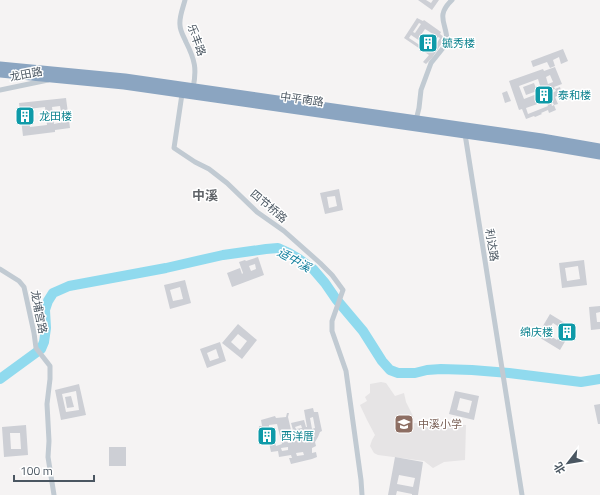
<svg xmlns="http://www.w3.org/2000/svg" width="600" height="495" viewBox="0 0 600 495" font-family="'Titillium Web','Noto Sans SC',sans-serif">
<style>
.education{fill:#e6e4e5}
.lines{fill:none;stroke-linecap:round;stroke-linejoin:round}
.river{stroke:#90daee;stroke-width:10}
.building{fill:#cdcfd5;fill-rule:evenodd}
.street{stroke:#c1cad2;stroke-width:5}
.highway{stroke:#8ba5c1;stroke-width:9}
.labels{text-anchor:middle;stroke-width:3;stroke-linejoin:round;paint-order:stroke}
.street-label{font-size:11px;fill:#4a5661;stroke:#fff}
.culture-label{font-size:11px;fill:#0d838f;stroke:#fff;text-anchor:start}
.education-label{font-size:11px;fill:#785e54;stroke:#fff;text-anchor:start}
.water-label{font-size:12px;font-style:italic;fill:#0c7c9b;stroke:#fff}
.quarter-label{font-size:13px;font-weight:bold;fill:#5f6368;stroke:#fff}
</style>
<rect width="100%" height="100%" fill="#f5f3f3"/>
<path class="education" d="M381 382 386 383 395 396 404 393 406 402 413 416 414 423 466 425 465 460 444 462 433 468 424 461 378 455 374 453 370 446 372 440 375 435 367 420 360 405 367 401 365 397 370 393V384Z"/>
<g class="lines">
<path class="river" d="M0 379 41 349 44 342 46 328 45 310 48 301 53 293 69 286 166 268 223 255 266 249 278 248 289 253 299 259 313 269 325 283 336 299 363 331 382 361 390 370 398 373H415L427 370 441 369 472 370 509 373 581 382 600 379"/>
</g>
<path class="building" d="M418 0H426L431 3 433 0H439L432 10Z
M417 18 423 21 424 20 441 32 440 34 445 38 432 58 426 64 423 62 429 55 404 38ZM419 23 421 24 415 33 413 32ZM425 29 433 34 429 40 421 35ZM411 35 432 49 430 52 409 38ZM438 37 440 38 435 46 433 45Z
M563 49 568 61 561 64 559 57 553 60 555 66 550 68 547 62 533 67 531 61Z
M555 67 562 84 554 87 555 89 551 90 552 93 556 91 555 89 560 87 562 95 559 97V95L555 97 558 104 554 105 551 99H550L552 106 554 105 556 110 549 113 548 110 541 113 542 114 535 117 534 116 526 119 522 109 519 110 509 81 543 69 544 71ZM550 75 553 82 548 84 546 77ZM538 79 542 92 524 99 519 86ZM546 101 548 106 528 114 526 108Z
M534 83 537 91 526 95 523 87Z
M507 91 511 101 505 103 502 93Z
M66 98 70 128 55 130V132L23 136 19 103ZM60 106 63 122 54 124 52 107ZM45 107 47 125 30 127 28 109Z
M339 189 343 210 325 214 320 193ZM335 196 337 206 329 208 327 197Z
M258 257 264 275 232 287 227 273 240 268 242 274 243 273 239 262 245 260 246 261ZM255 264 256 269 251 271 249 266Z
M584 260 587 285 562 288 559 263ZM578 266 580 279 567 281 565 268Z
M185 280 191 303 170 309 164 285ZM180 287 183 299 173 301 170 290Z
M600 306V312L596 313 597 322H600V329L591 330 589 307Z
M550 314 573 328 560 350 537 336ZM553 323 564 330 557 340 546 333Z
M238 324 257 340 242 359 222 343ZM238 334 247 341 240 350 231 342Z
M220 342 226 361 207 368 200 349ZM216 349 219 358 210 361 207 353Z
M79 384 86 415 61 420 55 390ZM76 391 79 410 66 412 62 394Z
M455 391 479 396 474 420 449 414ZM460 398 472 401 469 413 457 410Z
M71 396 74 407 67 408 65 397Z
M600 404V424H598L594 405Z
M313 408 314 412H318L322 431 320 432 318 437 315 442 316 446 312 448V453L316 452 317 457 312 459 291 464 289 458H292L291 455 279 457 278 451 271 452 268 438 262 440 259 426H262L261 420 275 416 276 418 286 417 287 413H289L288 417 291 430H293L291 423 304 420 306 427H307L304 410ZM313 417 315 428 312 429 310 418ZM277 424 282 444 276 446 272 432 267 433 265 428 269 427V425ZM301 425 302 428 296 429 295 427ZM293 432 294 438 305 435 306 438 288 443 285 434ZM288 447V450L282 451 281 448ZM303 452 304 455 297 456 296 453Z
M26 425 28 455 4 457 2 427ZM10 433H20L21 449H11Z
M109 447H126V466H109Z
M395 457 423 462 418 495H412V494L397 491 396 495H388ZM399 475 415 478 413 487 397 484Z"/>
<g class="lines">
<path class="street" d="M185 0C183 8 179 17 180 25 180 31 184 37 186 42 195 60 197 69 193 88
M0 90 48 80
M182 94 174 148 195 162 209 169 227 183 257 212 284 231 320 263 332 275 343 290 332 321V331L346 371 361 480 362 495
M416 120 419 108 421 90 431 63 447 43C448 24 434 17 452 0
M465 134 522 495
M0 269 19 281 24 287 34 333 36 348 50 366V379L47 404 49 441 48 457 54 495"/>
<path class="highway" d="M0 66 125 78 542 138 600 148
M0 73 124 85 541 145 600 155"/>
</g>
<defs>
<symbol id="building-square" viewBox="-11 -11 22 22"><rect x="-9" y="-9" width="18" height="18" rx="4" fill="#0f9aa8" stroke="#fff"/><path d="M-4-6H4V6H1V3H-1V6H-4ZM-2.5-4.3h1.7v1.8h-1.7ZM.8-4.3h1.7v1.8H.8ZM-2.5-1h1.7V.8h-1.7ZM.8-1h1.7V.8H.8Z" fill="#fff"/></symbol>
<symbol id="school-square" viewBox="-11 -11 22 22"><rect x="-9" y="-9" width="18" height="18" rx="4" fill="#8d6e63" stroke="#fff"/><path d="M0-5L7-2L0 1L-7-2ZM-4 1L0 2.5L4 1V4Q0 6-4 4Z" fill="#fff"/></symbol>
</defs>
<g fill-rule="evenodd">
<use href="#building-square" x="417" y="32" width="22" height="22"/>
<use href="#building-square" x="533" y="84" width="22" height="22"/>
<use href="#building-square" x="14" y="105" width="22" height="22"/>
<use href="#building-square" x="556" y="321" width="22" height="22"/>
<use href="#school-square" x="393" y="413" width="22" height="22"/>
<use href="#building-square" x="256" y="425" width="22" height="22"/>
</g>
<g class="labels">
<g class="street-label">
<text transform="translate(197 40) rotate(70)" y="4">乐丰路</text>
<text transform="translate(26 74) rotate(-11)" y="4">龙田路</text>
<text transform="translate(302 99) rotate(8)" y="4">中平南路</text>
<text transform="translate(269 206) rotate(40)" y="4">四节桥路</text>
<text transform="translate(492 245) rotate(81)" y="4">利达路</text>
<text transform="translate(39 312) rotate(79)" y="4">龙埔宫路</text>
</g>
<g class="culture-label">
<text x="442" y="47">毓秀楼</text>
<text x="558" y="99">泰和楼</text>
<text x="39" y="120">龙田楼</text>
<text x="553" y="336" text-anchor="end">绵庆楼</text>
<text x="281" y="440">西洋厝</text>
</g>
<g class="education-label">
<text x="418" y="428">中溪小学</text>
</g>
<g class="water-label">
<text transform="translate(294 260) rotate(29)" y="4">适中溪</text>
</g>
<g class="quarter-label">
<text x="205" y="200">中溪</text>
</g>
</g>
<g transform="translate(568 463) rotate(239)" stroke="#ffffff" stroke-width="3" paint-order="stroke">
<path d="M0-3L7 15L0 10L-7 15Z" fill="#4a5661"/>
<text y="-6" font-size="11" font-weight="bold" text-anchor="middle" fill="#4a5661">北</text>
</g>
<path d="M14 475v6h80v-6" fill="none" stroke="#4a5661" stroke-width="2"/>
<text x="20" y="475" font-size="12" fill="#4a5661" stroke="#ffffff" stroke-width="3" paint-order="stroke">100 m</text>
</svg>
